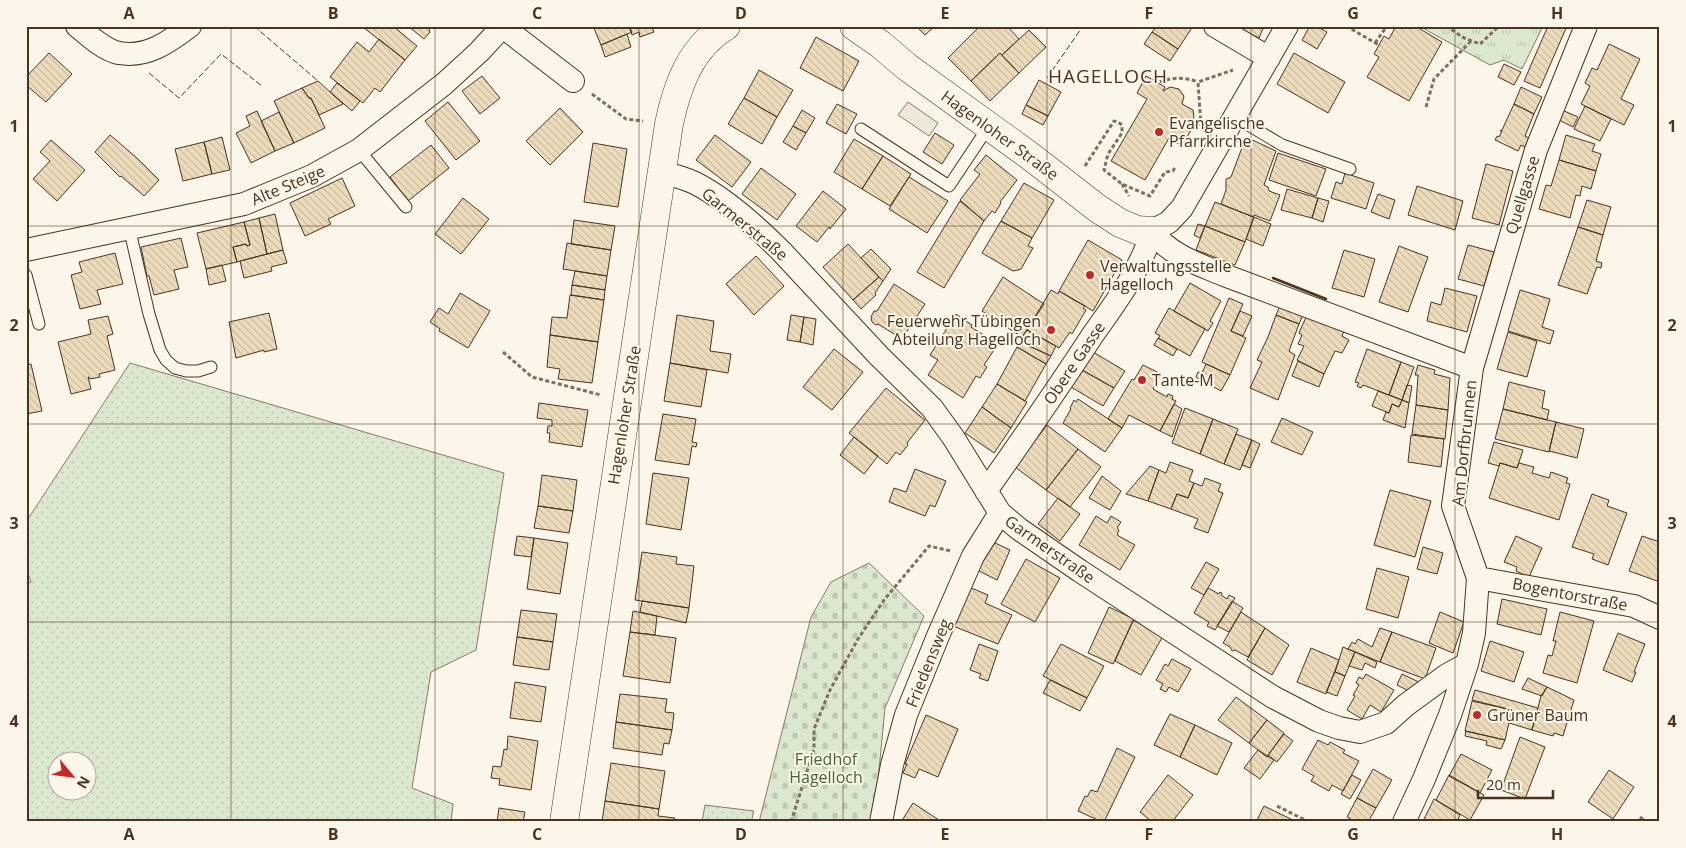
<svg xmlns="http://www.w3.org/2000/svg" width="1686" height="848" viewBox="0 0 1686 848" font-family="'Open Sans',sans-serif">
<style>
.grass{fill:url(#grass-dots);stroke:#887966;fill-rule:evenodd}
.cemetery{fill:url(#cemetery-stones);stroke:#887966}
.park{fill:url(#park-tufts);stroke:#887966}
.parking{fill:#ede7d9;stroke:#887966}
.building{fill:url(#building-back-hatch);stroke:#4a3520}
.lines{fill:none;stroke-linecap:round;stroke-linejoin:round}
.service-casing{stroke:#4a3520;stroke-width:13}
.minor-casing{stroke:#4a3520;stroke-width:24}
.tertiary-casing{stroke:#4a3520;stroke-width:29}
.path{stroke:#7f6f5c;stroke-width:3;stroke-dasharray:4 2.5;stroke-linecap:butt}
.service{stroke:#fbf6e9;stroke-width:11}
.minor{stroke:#fbf6e9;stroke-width:22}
.tertiary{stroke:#fbf6e9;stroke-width:28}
.fence{stroke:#4a3520;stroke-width:1;stroke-dasharray:6 2.5;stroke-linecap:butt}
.wall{stroke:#4a3520;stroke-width:2.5}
.grid{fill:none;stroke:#4a3520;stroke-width:1;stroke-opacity:0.55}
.poi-dot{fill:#c62828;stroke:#fbf6e9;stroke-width:2}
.labels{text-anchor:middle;stroke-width:4;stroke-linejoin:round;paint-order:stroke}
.poi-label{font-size:16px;fill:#4a3520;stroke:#fbf6e9;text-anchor:start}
.street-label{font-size:16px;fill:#4a3520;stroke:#fbf6e9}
.park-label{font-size:16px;fill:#436837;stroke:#fbf6e9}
.quarter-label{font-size:19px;letter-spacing:1px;fill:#4a3520;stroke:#fbf6e9}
.neatline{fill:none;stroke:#4a3520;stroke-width:2}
.grid-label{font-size:16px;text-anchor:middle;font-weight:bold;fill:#4a3520}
</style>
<defs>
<pattern id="grass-dots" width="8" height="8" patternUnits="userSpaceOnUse" patternTransform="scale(1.25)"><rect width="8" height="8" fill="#dce7d0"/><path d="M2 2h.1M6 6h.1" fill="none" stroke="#bec7b2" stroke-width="1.8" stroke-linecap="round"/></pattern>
<pattern id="cemetery-stones" width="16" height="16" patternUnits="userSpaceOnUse" patternTransform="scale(1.25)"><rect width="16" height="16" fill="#dce7d0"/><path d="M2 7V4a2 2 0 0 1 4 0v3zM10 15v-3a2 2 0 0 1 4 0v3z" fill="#bec7b2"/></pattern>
<pattern id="park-tufts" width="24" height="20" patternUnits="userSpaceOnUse" patternTransform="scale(1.25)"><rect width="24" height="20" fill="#dce7d0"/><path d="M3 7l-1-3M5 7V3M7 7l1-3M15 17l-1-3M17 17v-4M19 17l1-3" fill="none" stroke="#bec7b2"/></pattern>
<pattern id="building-back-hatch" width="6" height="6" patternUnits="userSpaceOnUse" patternTransform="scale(1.25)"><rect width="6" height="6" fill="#ecdcbc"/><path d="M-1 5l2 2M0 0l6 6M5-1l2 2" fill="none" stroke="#ccbda1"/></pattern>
</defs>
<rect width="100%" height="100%" fill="#fbf6e9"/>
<path class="grass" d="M130 363 504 473 476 650 431 672 412 788 453 804 451 822H26V584L31 582 26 568V522ZM58 760H88V790H58Z
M705 805 754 811 751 822H702Z"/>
<path class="cemetery" d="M869 563 924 616 885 708 874 822H759L811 617 831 582Z"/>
<path class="park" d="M1419 26H1543L1522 69 1504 60 1490 65Z"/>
<path class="parking" d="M908 102 938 123 929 136 898 115Z"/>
<path class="building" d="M365 26H393L417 46 405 60 364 28Z
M408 26H432L429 30 430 32 424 39Z
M593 26H629L632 32 601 45Z
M629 26H654L652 27 654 32 640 37 639 32 632 35Z
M916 26H935L925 35Z
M980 26H1007L1019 39 1002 55 1000 53 971 81 948 58Z
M1157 26H1193L1178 49 1152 32Z
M1234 26H1264L1259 38Z
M1310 26H1316L1327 32 1317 49 1302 40Z
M1396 26H1415L1442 42 1409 101 1367 77 1379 57 1374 54 1384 36 1389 39Z
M1548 26H1567L1540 88 1524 81Z
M1029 30 1046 47 1019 73 1002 55Z
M1152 32 1178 49 1170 61 1144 44Z
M627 34 631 47 605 57 601 45Z
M816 37 859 61 843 91 800 68Z
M379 39 405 60 380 92 375 88 363 103 330 77 357 42 369 52Z
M1609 44 1640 59 1621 99 1634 105 1624 125 1581 104 1590 86 1585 83 1592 68 1597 70Z
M49 53 72 74 46 102 26 85V77Z
M1000 53 1019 73 990 101 971 81Z
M1294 53 1345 82 1328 113 1277 84Z
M1504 64 1521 72 1514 85 1498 77Z
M759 70 793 90 777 117 744 98Z
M482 76 500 98 480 114 462 91Z
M1146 76 1165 87 1163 91 1170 87 1179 89 1184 96 1182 104 1193 110 1194 117 1190 124 1194 125 1182 146 1169 138 1145 180 1111 161 1147 99 1137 93Z
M1039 80 1061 92 1048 116 1026 105Z
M318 81 330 92 343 104 319 115 311 98H309L302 88Z
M337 83 360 101 352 111 330 92Z
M1521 87 1542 97 1534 114 1514 104Z
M302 88 309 98H311L325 128 294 143 274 101Z
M744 98 777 117 762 144 728 124Z
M448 102 480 141 456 160 425 121Z
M837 104 857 114 846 134 826 123Z
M1514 104 1534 114 1525 136 1529 138 1525 147 1521 145 1518 151 1495 140 1497 136 1499 137 1502 131H1500L1502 130Z
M1026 105 1048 116 1043 125 1022 114Z
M1585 106 1611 119 1600 141 1574 129Z
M560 108 583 132 550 165 526 141Z
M802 110 815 118 806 133 793 126Z
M1562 110 1578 117 1573 127 1557 119Z
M257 111 275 151 251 163 236 133 250 126 246 116Z
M279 112 294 143 275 151 261 121Z
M793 126 806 133 796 150 783 142Z
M935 133 954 145 942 164 923 152Z
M110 135 137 158 159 180 144 196 121 176 120 177 95 152Z
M715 135 751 162 732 187 696 160Z
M1566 135 1595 144 1592 151 1601 154 1596 171 1559 160Z
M222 137 230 170 212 174 204 142Z
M1246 137 1276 151 1264 185 1268 187 1269 191 1280 195 1270 221 1254 215 1253 217 1221 204 1226 190V179L1231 177Z
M854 139 883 156 862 189 834 172Z
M51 140 85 170 57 201 33 179 50 161 40 152Z
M204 142 212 174 183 181 175 149Z
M593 143 627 149 618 207 584 202Z
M431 145 449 168 408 201 390 177Z
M1278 153 1326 169 1316 196 1269 180Z
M986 155 1017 180 1000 202 1001 203 995 213 992 211 984 221 960 200 980 174 974 170Z
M883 156 911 174 890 206 862 189Z
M1559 160 1596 171 1591 189 1582 186 1580 196 1576 195 1570 218 1539 209 1546 185 1551 186Z
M1486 164 1513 171 1499 225 1472 218Z
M761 168 796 194 777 220 742 194Z
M1345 173 1374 183 1366 209 1331 198 1336 182 1342 184Z
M909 177 948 201 927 233 889 209Z
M342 178 355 206 328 219 331 224 305 236 290 203Z
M1024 183 1054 200 1032 238 1001 221Z
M1417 186 1463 201 1455 230 1408 215Z
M1287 189 1318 198 1312 218 1281 210Z
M823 191 846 209 830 229 829 227 817 242 796 226Z
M1378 194 1395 200 1389 219 1371 212Z
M463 198 489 219 461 254 435 234Z
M1318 198 1329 201 1323 222 1312 218Z
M1587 200 1611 207 1603 235 1578 227Z
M960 201 984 221 944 288 917 272Z
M1215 202 1254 217 1245 242 1205 226Z
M275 214 283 250 267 254 259 218Z
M1254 217 1271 224 1263 246 1246 239Z
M259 218 267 254 237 262 233 247 246 244 247 246 250 245 244 222Z
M574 220 615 226 611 250 571 244Z
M1001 221 1032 238 1028 246 1033 248 1021 269 1018 270 1013 271 982 253Z
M244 222 250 245 247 246 246 244 233 247 237 262 206 269 197 233Z
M1198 224 1205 226 1200 238 1194 235Z
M1205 226 1245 242 1235 265 1196 250Z
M1578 227 1603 235 1596 261 1602 263 1601 268 1597 267 1587 294 1558 285Z
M181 238 188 267 174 270 179 289 154 295 149 276H147L141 247Z
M1088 240 1122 260 1093 311 1059 291Z
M567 243 611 250 607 276 563 269Z
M848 244 879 277 853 300 823 267Z
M1468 245 1494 252 1484 286 1458 279Z
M1399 246 1428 257 1408 312 1379 302Z
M871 249 891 269 883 281 861 258Z
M283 250 287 263 271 267 272 271 244 278 240 261Z
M1344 250 1375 259 1364 297 1332 288Z
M115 253 123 284 97 290 101 304 80 309 71 275 82 272 79 262Z
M756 256 784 286 754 315 726 284Z
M222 265 226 281 209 285 206 269Z
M575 271 607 276 605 290 572 285Z
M879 277 883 281 875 293 876 295 861 309 853 300Z
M1003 277 1044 304 1022 337 982 311Z
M1190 283 1221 301 1210 321 1213 323 1208 331 1174 311Z
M894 284 925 304 902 339 878 324 876 325 872 322 871 317 874 311H877Z
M572 285 605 290 604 300 571 295Z
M1445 288 1477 296 1467 332 1427 321 1431 302 1441 305Z
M1051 290 1058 294 1059 291 1085 306 1083 308 1086 310 1072 334 1070 332 1059 348 1027 330Z
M1520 290 1550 299 1542 327 1554 331 1550 344 1508 331Z
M460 293 490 311 468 348 439 331 440 329 430 322 439 308 448 314Z
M570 295 604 300 598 342 550 335 552 317 567 318Z
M1229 298 1243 304 1231 331 1246 338 1230 375 1202 362Z
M1280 306 1303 315 1299 324 1276 315Z
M1169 308 1205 329 1190 356 1158 338 1160 336 1155 333Z
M1240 311 1252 316 1243 336 1231 331Z
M269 313 277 349 264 352V350L236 358 229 322Z
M956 314 972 325 971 327 998 344 984 365 987 367 980 378 976 376 963 398 928 375 938 360 930 355Z
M677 315 714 321 710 351 731 354 728 373 670 363Z
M791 315 804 317 800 342 787 340Z
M1276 315 1299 324 1289 351 1295 355 1278 400 1250 388 1262 362 1257 360 1268 337Z
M1307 315 1344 331 1342 336 1349 340 1342 353 1335 351 1324 374 1297 360 1304 346 1298 344 1302 335 1299 333Z
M108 316 113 334 107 336 115 370 99 374 100 377 90 379 89 377H88L91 389 71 394 58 342 91 334 88 320Z
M804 317 816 319 813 345 800 342Z
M1027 330 1056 346 1051 356 1021 342 1024 338 1022 337Z
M1508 332 1537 341 1527 377 1497 369Z
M550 335 598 342 592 383 558 379 560 369 547 367Z
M1158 338 1177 349 1173 356 1154 345Z
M1020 342 1051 356 1046 364 1017 347Z
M1017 347 1046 364 1025 401 997 384Z
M834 349 863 372 832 410 803 387Z
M1367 349 1401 362 1389 395 1363 385 1361 388 1357 386 1359 383 1355 382Z
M1093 352 1125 371 1114 388 1082 370Z
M1298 361 1324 374 1319 387 1292 376Z
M1401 362 1414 367 1402 400 1389 395Z
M670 363 707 370 701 407 664 401Z
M31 364 42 411 26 414V365Z
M1206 364 1230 375 1221 391 1196 377 1198 372 1202 373Z
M1143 365 1161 374 1153 389 1167 397 1168 394 1173 396 1172 399 1176 401 1160 431 1129 415 1122 428 1108 419 1132 379 1134 380Z
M1418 365 1435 370 1434 374 1450 378 1448 410 1416 405 1418 375H1415Z
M1082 370 1114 388 1103 406 1071 387Z
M1509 382 1545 391 1542 408 1549 410 1547 420 1503 409Z
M997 384 1027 402 1011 428 982 407Z
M1407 385 1412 386 1409 403 1402 400Z
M886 388 925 420 907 443 908 445 900 455 896 452 887 464 849 433Z
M1378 391 1402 400 1399 407 1392 404 1389 413 1372 406Z
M1078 399 1122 428 1105 452 1063 423 1071 409 1070 408 1074 400 1076 402Z
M1402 400 1409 403 1405 428 1383 420 1386 412 1389 413 1392 404 1399 407Z
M539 403 588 410 582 447 549 442 550 433H547L548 426H552V420L537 418Z
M1174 404 1182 409 1172 437 1160 431Z
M1416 405 1448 410 1445 439 1412 434Z
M982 407 1011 428 994 453 965 433Z
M1185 408 1213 419 1200 454 1172 443Z
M1503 409 1556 422 1549 452 1495 439Z
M663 414 696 419 692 442 697 443 696 447 692 446 689 465 655 460Z
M1282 418 1313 432 1302 455 1271 442Z
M1213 419 1238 429 1224 464 1200 454Z
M1556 422 1584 429 1577 458 1549 451Z
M1047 425 1078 449 1046 490 1015 467Z
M1236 434 1252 440 1240 470 1224 464Z
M1411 435 1444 439 1441 467 1408 462Z
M854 437 878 456 864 474 840 455Z
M1252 440 1260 444 1250 468 1242 465Z
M1494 442 1523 450 1517 468 1500 463 1499 466 1488 463Z
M1078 449 1101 467 1070 507 1046 490Z
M1170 462 1193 470 1189 481 1194 483 1188 498 1177 494 1171 509 1148 501 1159 470 1166 473Z
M1500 463 1517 468 1519 463 1534 467 1532 473 1549 478 1551 472 1568 478 1566 483 1570 484 1559 520 1489 498Z
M1150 466 1159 470 1148 501 1126 494Z
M915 469 946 481 935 507 930 505 925 516 889 502 894 488 906 492Z
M653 473 689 478 681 530 646 524Z
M542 475 577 480 573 511 538 506Z
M1102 476 1121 491 1110 510 1089 498Z
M1205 478 1221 484 1218 491 1223 493 1208 533 1194 528 1198 519 1171 509 1177 494 1188 498 1194 483 1202 486Z
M1390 490 1431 501 1415 557 1374 545Z
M1592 494 1609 500 1607 506 1627 513 1608 565 1592 559 1594 554 1572 547Z
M1058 498 1080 514 1060 541 1038 524Z
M538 506 573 511 569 533 534 528Z
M1096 516 1107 523 1111 516 1121 522 1117 528 1119 530 1117 535 1135 545 1120 570 1079 545Z
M517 536 534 538 531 557 514 555Z
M1516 536 1542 548 1529 577 1516 571 1517 567 1504 562Z
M1642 536 1660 542V582L1629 571Z
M534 538 568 543 560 594 527 589Z
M991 541 1010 550 997 580 977 570Z
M1423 547 1443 553 1437 574 1417 569Z
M642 552 677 557 676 564 694 566 689 608 635 600Z
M1026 559 1060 578 1035 622 1001 604Z
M1206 562 1219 569 1204 595 1191 588Z
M1377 568 1409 577 1398 618 1366 609Z
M969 587 988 595 985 603 1012 615 998 644 953 626Z
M1208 588 1219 594 1220 592 1222 593 1221 595 1227 599 1229 595 1235 598 1215 630 1207 626 1209 622 1194 613Z
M1502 599 1547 609 1541 635 1497 624Z
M642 601 689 608 686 623 640 612Z
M1232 601 1243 608 1229 632 1217 626Z
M1109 607 1134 619 1113 664 1088 653Z
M521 610 557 614 553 642 517 637Z
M633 611 657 616 655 635 630 632Z
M1241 612 1265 628 1248 657 1235 650 1232 651 1230 647 1223 643Z
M1440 612 1464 622 1453 653 1429 643Z
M1560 612 1594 621 1577 683 1543 673 1548 655 1552 656 1556 641H1553Z
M1133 620 1163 636 1141 675 1115 661Z
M1265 628 1289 645 1272 675 1247 660Z
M1380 628 1392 632 1380 662 1348 649 1352 642 1355 644 1358 639 1372 647Z
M630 632 676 638 670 683 623 676Z
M1392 632 1436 648 1425 679 1380 662Z
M1618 633 1645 644 1634 672H1636L1632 682 1603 670Z
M517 637 553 642 549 670 513 665Z
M1490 641 1524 652 1514 682 1481 671Z
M979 644 998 651 988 681 979 678 981 674 970 670Z
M1061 644 1104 666 1087 698 1043 676Z
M1343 647 1355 652 1345 676 1335 672Z
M1311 648 1339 660 1326 694 1297 682Z
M1355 652 1377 662 1375 668 1365 663 1362 670 1349 666Z
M1172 659 1191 669 1178 692 1169 687 1166 692 1160 689 1163 684 1156 680 1165 664 1168 666Z
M1335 672 1345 676 1337 696 1326 692Z
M1366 674 1394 690 1381 712 1370 705 1362 719 1347 710 1355 696 1353 695 1359 685 1356 683 1359 677 1363 679Z
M1402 674 1421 683 1415 694 1397 685Z
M1528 678 1547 687 1542 696 1522 689Z
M1050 680 1087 698 1080 711 1043 693Z
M515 682 546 687 541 722 510 718Z
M1547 687 1574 700 1563 736 1554 733 1553 736 1532 730 1541 696Z
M1475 690 1538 708 1532 730 1509 723 1512 710 1472 700Z
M620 694 667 699 665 712 674 713 672 730 616 722Z
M1236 697 1267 720 1249 743 1218 720Z
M1472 701 1512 710 1505 740 1465 731Z
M1170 714 1195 725 1180 757 1154 745Z
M926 715 958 729 938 777 919 769 915 778 903 773 907 764H905Z
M1267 720 1284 733 1267 757 1249 743Z
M616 722 672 730 669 744 664 743 662 755 613 748Z
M1195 725 1232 743 1217 775 1180 757Z
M1466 731 1505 740 1501 749 1486 745 1487 741 1465 736Z
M1284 734 1293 741 1277 762 1268 755Z
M508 736 538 741 531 790 499 785 500 779 491 778 493 766 501 767 504 749 507 750Z
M1520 737 1545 747 1525 799 1501 790Z
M1318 740 1328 745 1330 742 1345 750 1343 753 1359 761 1343 791 1332 785 1329 791 1311 781 1314 776 1302 769Z
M1117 748 1135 757 1104 822H1102L1078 811 1085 796 1087 797 1091 790 1097 792Z
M1258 750 1274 760 1260 779 1244 768Z
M1461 754 1492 770 1480 793 1449 776Z
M611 763 665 771 659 809 605 801Z
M1373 769 1392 780 1376 808 1357 798Z
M1609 770 1634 787 1613 819 1588 802Z
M1168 775 1193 795 1172 822H1152L1140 812Z
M1352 775 1361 780 1350 799 1341 794Z
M1449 775 1484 795 1470 820 1436 800Z
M1357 798 1376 808 1368 822H1356L1347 817Z
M1434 799 1460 815 1457 822H1428L1424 819Z
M605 801 659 809 658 816 675 818 674 822H602Z
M913 803 942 822H901Z
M1264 806 1295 821 1294 822H1256Z
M499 808 525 812 523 822H497Z"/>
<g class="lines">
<defs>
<path id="service" d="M1235 117 1282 145 1350 169
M861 129 949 186 989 126
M359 150 406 207
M129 227 149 314 160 350 166 360 175 368 186 371H198L211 367
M26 275 39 324"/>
<path id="minor" d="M77 26C88 35 105 51 119 53 147 58 169 42 190 26
M1215 26 1269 58
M503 27 573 81
M661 172C673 175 684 178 695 183 724 198 758 228 781 251L879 356 932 408 953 437 1000 513 1019 529 1080 571 1273 697 1319 721 1339 728 1360 732 1386 723 1406 705 1447 675 1467 664
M1152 231C1169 255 1198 264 1224 275L1472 368
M1152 231 1169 222 1182 208 1287 26
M26 250 244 204 312 176 359 150 444 84 479 52 503 26
M986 491C1022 440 1058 388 1092 336 1115 303 1141 270 1152 231
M1478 578 1634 606 1660 618
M881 822 892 765 906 715 938 636 973 556 1000 513
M1404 822 1424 779 1450 715 1467 664 1474 633 1478 578 1453 506 1472 368 1536 150 1586 26"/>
<path id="tertiary" d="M854 26 880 44 907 67 1030 156 1097 208 1120 223 1137 230 1152 231
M564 822 669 124C677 86 690 48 726 26"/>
</defs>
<use href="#service" class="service-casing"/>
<use href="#minor" class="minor-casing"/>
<use href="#tertiary" class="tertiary-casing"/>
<path class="path" d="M1346 26 1379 45
M1446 26 1464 38 1480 44 1499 26
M1375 43 1387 26
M1160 82C1173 77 1184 77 1198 82
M592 94 626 119 643 121
M1426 107 1434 79 1471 41
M1201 126 1198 82 1233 70
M1085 166 1114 121 1118 122 1122 125V133L1108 154 1104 170 1122 184 1150 196 1165 172 1173 171 1175 167
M1122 184 1129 196
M503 352 532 377 601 395
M1277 806 1309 822
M1640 817 1646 822
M791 822 814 749V729L830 690 858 639 884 600 929 546 951 551"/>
<use href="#service" class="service"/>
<use href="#minor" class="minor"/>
<use href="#tertiary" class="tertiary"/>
<path class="fence" d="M254 26 318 81
M149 73 179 98 221 54 262 86
M1047 78 1083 26"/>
<path class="wall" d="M1273 278 1326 299"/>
</g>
<path class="grid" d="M231 26V822M435 26V822M639 26V822M843 26V822M1047 26V822M1251 26V822M1455 26V822M26 226H1660M26 424H1660M26 622H1660"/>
<g class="poi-dot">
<circle cx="1159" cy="132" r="5"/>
<circle cx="1090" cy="275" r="5"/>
<circle cx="1051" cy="330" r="5"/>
<circle cx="1142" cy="380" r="5"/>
<circle cx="1477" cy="715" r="5"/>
</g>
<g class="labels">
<g class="poi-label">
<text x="1169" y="129">Evangelische<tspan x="1169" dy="18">Pfarrkirche</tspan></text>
<text x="1100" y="272">Verwaltungsstelle<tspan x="1100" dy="18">Hagelloch</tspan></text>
<text x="1041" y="327" text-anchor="end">Feuerwehr Tübingen<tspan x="1041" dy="18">Abteilung Hagelloch</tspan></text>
<text x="1152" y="386">Tante-M</text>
<text x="1487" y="721">Grüner Baum</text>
</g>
<g class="street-label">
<text transform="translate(1000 135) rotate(36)" y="6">Hagenloher Straße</text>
<text transform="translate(288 185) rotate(-23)" y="6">Alte Steige</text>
<text transform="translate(1522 195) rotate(-73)" y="6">Quellgasse</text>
<text transform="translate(745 224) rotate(39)" y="6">Garmerstraße</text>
<text transform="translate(1074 363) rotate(-56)" y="6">Obere Gasse</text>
<text transform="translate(624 415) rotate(-81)" y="6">Hagenloher Straße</text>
<text transform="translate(1464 443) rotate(-84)" y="6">Am Dorfbrunnen</text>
<text transform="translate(1050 549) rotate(35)" y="6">Garmerstraße</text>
<text transform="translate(1570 594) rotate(11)" y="6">Bogentorstraße</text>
<text transform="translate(928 663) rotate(-68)" y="6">Friedensweg</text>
</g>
<g class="park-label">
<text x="826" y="765">Friedhof<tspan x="826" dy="18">Hagelloch</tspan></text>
</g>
<g class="quarter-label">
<text x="1108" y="83">HAGELLOCH</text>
</g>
</g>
<rect width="1686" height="848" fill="none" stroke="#fbf6e9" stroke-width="55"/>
<g transform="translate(72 776) rotate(119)"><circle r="24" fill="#fbf6e9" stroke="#b4a999"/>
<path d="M0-4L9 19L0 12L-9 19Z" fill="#c62828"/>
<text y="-8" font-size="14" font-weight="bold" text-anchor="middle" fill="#4a3520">N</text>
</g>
<path d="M1478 790v8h75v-8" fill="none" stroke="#4a3520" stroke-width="2.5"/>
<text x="1486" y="790" font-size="15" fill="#4a3520" stroke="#fbf6e9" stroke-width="4" paint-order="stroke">20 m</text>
<rect x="28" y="28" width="1630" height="792" class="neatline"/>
<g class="grid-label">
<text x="129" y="19">A</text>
<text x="333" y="19">B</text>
<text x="537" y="19">C</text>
<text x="741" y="19">D</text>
<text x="945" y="19">E</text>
<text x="1149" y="19">F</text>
<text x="1353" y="19">G</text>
<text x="1557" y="19">H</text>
<text x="14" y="132">1</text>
<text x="1672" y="132">1</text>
<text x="14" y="331">2</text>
<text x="1672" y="331">2</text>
<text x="14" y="529">3</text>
<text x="1672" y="529">3</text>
<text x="14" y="727">4</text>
<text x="1672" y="727">4</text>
<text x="129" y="840">A</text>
<text x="333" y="840">B</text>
<text x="537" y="840">C</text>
<text x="741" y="840">D</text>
<text x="945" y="840">E</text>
<text x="1149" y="840">F</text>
<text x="1353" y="840">G</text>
<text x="1557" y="840">H</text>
</g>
</svg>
